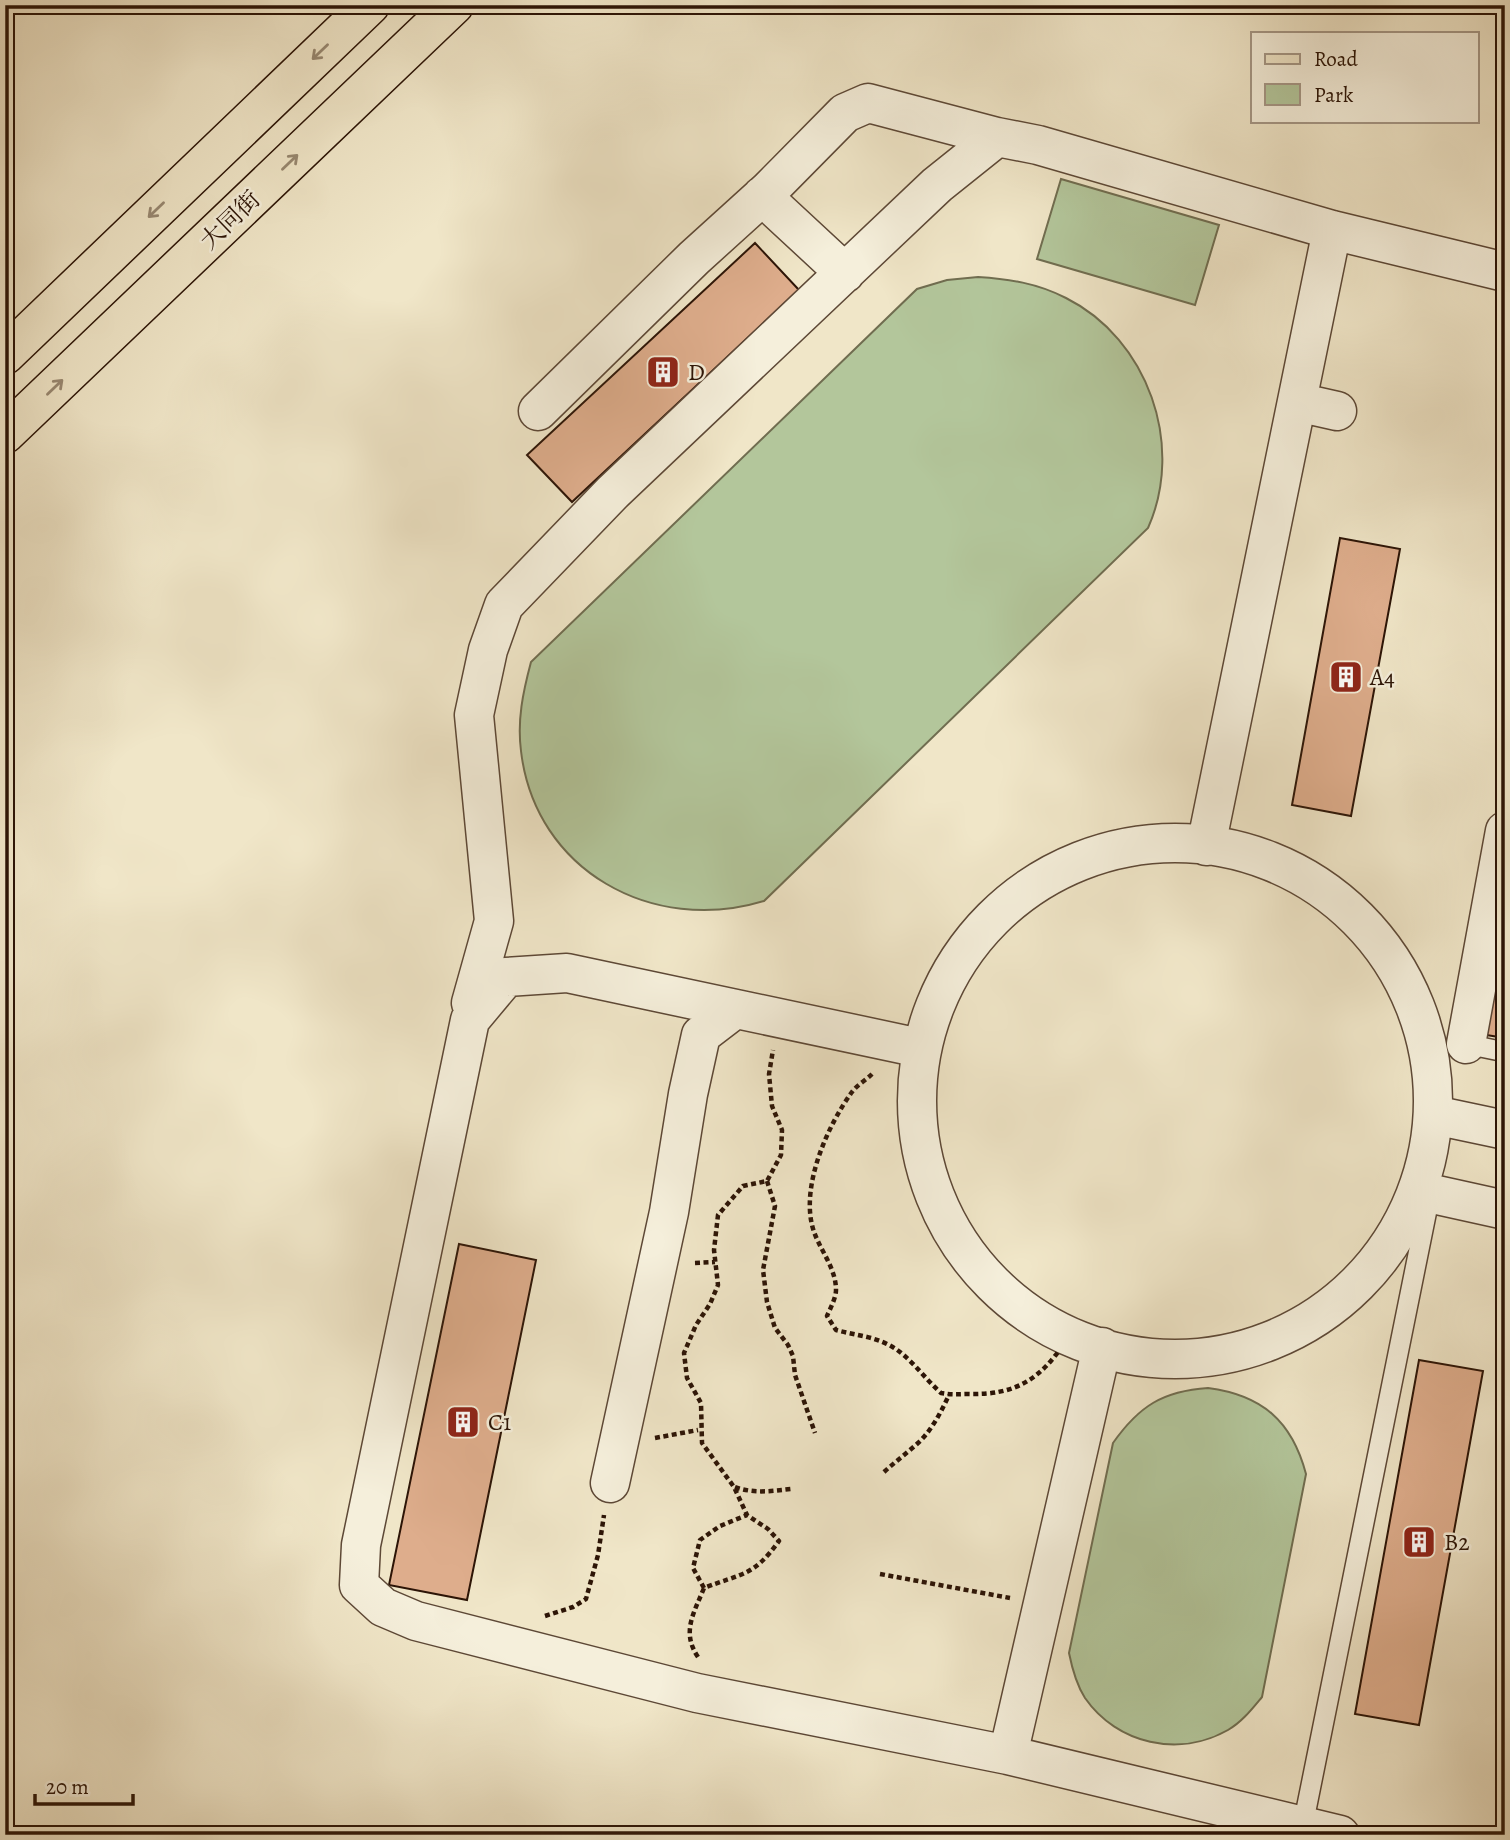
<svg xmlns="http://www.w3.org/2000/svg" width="1510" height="1840" viewBox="0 0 1510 1840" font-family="Alegreya,'Noto Serif SC',serif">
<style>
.green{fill:#b3c69b;stroke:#706d50;stroke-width:2}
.building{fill:#dead8c;stroke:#2c1406;stroke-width:2}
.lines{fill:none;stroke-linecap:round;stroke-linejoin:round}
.service-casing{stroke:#5d4836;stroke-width:22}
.minor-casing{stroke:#5d4836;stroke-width:41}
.primary-casing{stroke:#2c1406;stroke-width:41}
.path{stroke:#2c1406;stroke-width:4.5;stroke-dasharray:5 3.5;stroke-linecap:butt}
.service{stroke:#f5efdb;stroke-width:19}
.minor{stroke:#f5efdb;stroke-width:38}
.primary{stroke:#f0e6c8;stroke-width:38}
.oneway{stroke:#988871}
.labels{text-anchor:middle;stroke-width:5;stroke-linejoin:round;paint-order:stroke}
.street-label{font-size:24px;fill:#2c1406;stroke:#f5efdb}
.poi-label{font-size:24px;fill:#2c1406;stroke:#f5efdb;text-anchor:start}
</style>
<rect width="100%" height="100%" fill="#f0e6c8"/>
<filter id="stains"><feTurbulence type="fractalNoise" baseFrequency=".00286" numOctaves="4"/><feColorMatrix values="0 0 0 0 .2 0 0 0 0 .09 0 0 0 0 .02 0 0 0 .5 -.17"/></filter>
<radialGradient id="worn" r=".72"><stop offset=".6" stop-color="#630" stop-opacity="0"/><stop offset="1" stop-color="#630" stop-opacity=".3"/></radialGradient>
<path class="green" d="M1061 179 1219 225 1195 305 1037 259Z
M978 277C1009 279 1037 283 1066 298 1148 339 1185 445 1148 528L764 901C653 935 535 871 521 751 517 720 523 692 531 662L917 289 947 280Z
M1208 1388C1262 1395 1292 1421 1306 1474L1262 1697C1252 1709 1242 1722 1228 1730 1179 1758 1117 1744 1085 1698 1076 1684 1072 1668 1069 1653L1113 1443C1139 1406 1163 1391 1208 1388Z"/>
<path class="building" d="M755 243 799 290 572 502 527 455Z
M1340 538 1400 549 1351 816 1292 805Z
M1505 862V1038L1474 1033Z
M459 1244 536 1260 467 1600 389 1585Z
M1419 1360 1483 1371 1419 1725 1355 1714Z"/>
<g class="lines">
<defs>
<path id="service" d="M1466 1044 1505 1052
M1303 1825 1430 1195"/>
<path id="minor" d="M762 196 845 273
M1297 402 1337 411
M538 411 694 258 769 190 845 113 868 103 997 137
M917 1101a258 258 0 1 1 516 0a258 258 0 1 1-516 0Z
M1206 846 1332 230
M471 1003 494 921 474 715 488 650 504 605 613 492 937 185 997 137 1038 145 1332 230 1505 272
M1466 1044 1505 831
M920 1048 567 973 506 977 470 1020 361 1545 359 1585 383 1607 416 1621 697 1693 1008 1755 1340 1835
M1434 1115 1505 1130
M1419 1191 1505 1210
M610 1483 669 1212 688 1094 701 1035 735 1009
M1008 1755 1102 1347"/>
<path id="primary" d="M5 355 370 5
M5 434 454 5"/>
</defs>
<use href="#service" class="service-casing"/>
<use href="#minor" class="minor-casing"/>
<use href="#primary" class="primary-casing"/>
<path class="path" d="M872 1074C866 1080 857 1085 852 1092 828 1125 802 1183 812 1225 817 1247 836 1266 836 1290 836 1298 830 1309 827 1316L836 1330C854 1335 872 1336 889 1345 909 1355 924 1378 941 1393 951 1395 959 1394 969 1394 1015 1395 1040 1380 1065 1342
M767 1181 775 1206 763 1270 767 1302 775 1328 788 1345 793 1356 795 1375 815 1433
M695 1263 715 1262
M655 1438 698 1430
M884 1472C895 1462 907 1453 918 1443 932 1430 941 1412 949 1395
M735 1487C754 1494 772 1491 791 1489
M880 1574 1010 1598
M704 1588 693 1568 700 1540 720 1526 747 1515
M545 1616 573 1607 586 1599 598 1555 604 1515
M698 1657C681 1632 694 1613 704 1588 742 1573 753 1577 779 1541L768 1529 747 1515 734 1487 702 1443 701 1403 687 1378 684 1353 696 1325 710 1304 718 1285 714 1250 718 1215 743 1186 767 1181 781 1155 782 1130 772 1106 769 1074 773 1050"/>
<use href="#service" class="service"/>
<use href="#minor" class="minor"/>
<use href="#primary" class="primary"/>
</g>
<defs><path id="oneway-shaft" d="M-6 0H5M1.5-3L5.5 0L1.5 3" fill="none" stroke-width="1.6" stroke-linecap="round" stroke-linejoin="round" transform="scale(1.75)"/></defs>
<g class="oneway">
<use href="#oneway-shaft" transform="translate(320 52) rotate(136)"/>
<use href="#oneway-shaft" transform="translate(290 162) rotate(-44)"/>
<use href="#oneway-shaft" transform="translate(156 210) rotate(136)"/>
<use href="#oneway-shaft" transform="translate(55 387) rotate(-44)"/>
</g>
<defs>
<symbol id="building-square" viewBox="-11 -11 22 22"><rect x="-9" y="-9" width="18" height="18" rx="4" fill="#8f2418" stroke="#f5efdb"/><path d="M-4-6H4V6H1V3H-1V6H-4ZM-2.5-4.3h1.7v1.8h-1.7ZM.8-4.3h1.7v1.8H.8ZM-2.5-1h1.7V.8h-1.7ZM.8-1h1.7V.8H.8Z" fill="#fff"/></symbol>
</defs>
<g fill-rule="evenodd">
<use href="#building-square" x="644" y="353" width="38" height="38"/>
<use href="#building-square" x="1327" y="658" width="38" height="38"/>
<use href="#building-square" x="444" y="1403" width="38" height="38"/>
<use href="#building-square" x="1400" y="1523" width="38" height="38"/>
</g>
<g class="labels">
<g class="street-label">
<text transform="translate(230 220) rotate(-44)" y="8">大同街</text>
</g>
<g class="poi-label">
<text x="688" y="380">D</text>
<text x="1370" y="685">A4</text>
<text x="488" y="1430">C1</text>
<text x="1444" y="1550">B2</text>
</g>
</g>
<rect width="1510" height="1840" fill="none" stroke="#f0e6c8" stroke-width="28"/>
<rect x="7" y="7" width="1496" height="1826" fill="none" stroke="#2c1406" stroke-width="3.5"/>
<rect x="14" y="14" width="1482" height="1812" fill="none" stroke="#2c1406" stroke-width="2"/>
<rect x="1251" y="32" width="228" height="91" fill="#f5efdb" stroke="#a59786" stroke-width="2"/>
<rect x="1265" y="54" width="35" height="10" fill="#f0e6c8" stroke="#a59786" stroke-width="2"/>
<text x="1314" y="66" font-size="21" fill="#2c1406">Road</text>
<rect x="1265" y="84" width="35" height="21" fill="#b3c69b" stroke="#a59786" stroke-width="2"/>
<text x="1314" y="102" font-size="21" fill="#2c1406">Park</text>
<path d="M35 1794v10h98v-10" fill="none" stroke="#2c1406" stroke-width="3.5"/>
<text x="46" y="1794" font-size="21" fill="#2c1406" stroke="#f5efdb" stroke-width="5" paint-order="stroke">20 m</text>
<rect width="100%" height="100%" filter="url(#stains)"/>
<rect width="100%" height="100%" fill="url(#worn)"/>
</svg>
